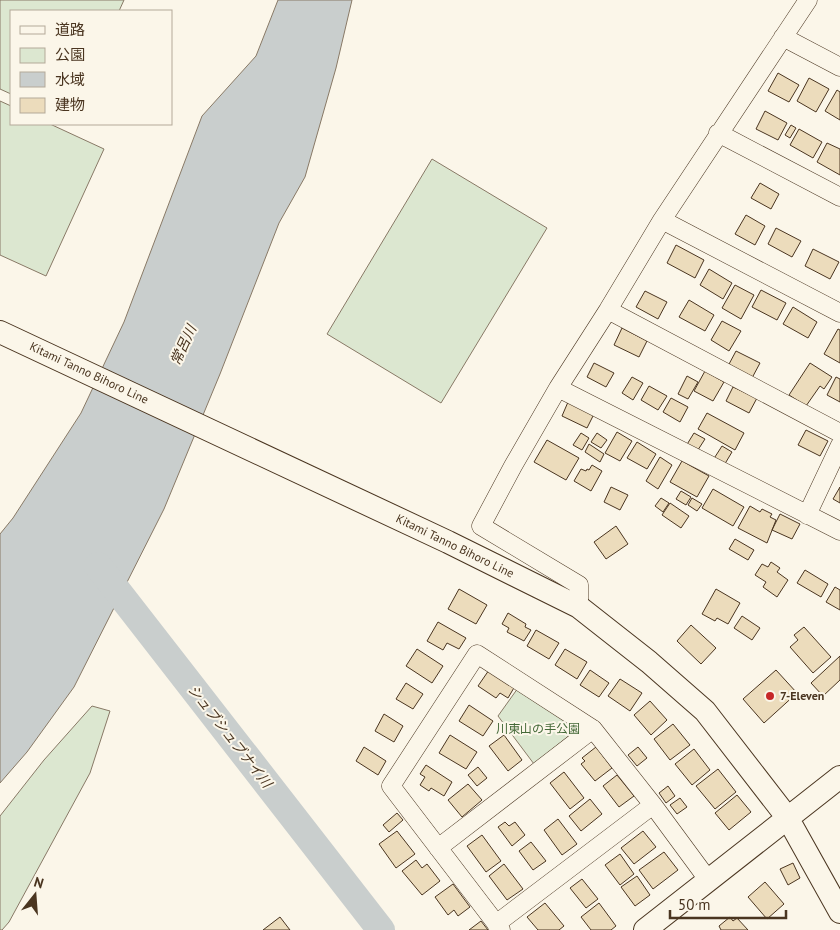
<svg xmlns="http://www.w3.org/2000/svg" width="840" height="930" viewBox="0 0 840 930" font-family="'PT Sans','Noto Sans JP',sans-serif">
<style>
.green{fill:#dce7d0;stroke:#887966}
.water{fill:#c9cecd;stroke:#887966}
.lines{fill:none;stroke-linecap:round;stroke-linejoin:round}
.river{stroke:#c9cecd;stroke-width:28}
.building{fill:#ecdcbc;stroke:#4a3520}
.minor-casing{stroke:#4a3520;stroke-width:19}
.major-casing{stroke:#4a3520;stroke-width:24}
.minor{stroke:#fbf6e9;stroke-width:18}
.major{stroke:#fbf6e9;stroke-width:22}
.poi-dot{fill:#c62828;stroke:#fbf6e9;stroke-width:2}
.labels{text-anchor:middle;stroke-width:4;stroke-linejoin:round;paint-order:stroke}
.street-label{font-size:12px;fill:#4a3520;stroke:#fbf6e9}
.poi-label{font-size:12px;font-weight:bold;fill:#4a3520;stroke:#fbf6e9;text-anchor:start}
.park-label{font-size:12px;fill:#436837;stroke:#fbf6e9}
.water-label{font-size:14px;font-style:italic;fill:#4a3520;stroke:#fbf6e9}
</style>
<rect width="100%" height="100%" fill="#fbf6e9"/>
<path class="green" d="M0 0H124L119 11H11V94L0 89Z
M0 101 11 106V124H50L104 149 46 276 0 255Z
M432 159 547 228 441 403 327 334Z
M518 688 574 722 571 734 534 764 498 716Z
M92 706 110 711 90 773 9 922 2 930H0V816L44 760Z"/>
<path class="water" d="M278 0H352L336 68 305 177 279 223 220 374 164 509 74 687 27 752 0 783V534L13 518 81 413 124 322 202 116 256 56Z"/>
<g class="lines">
<path class="river" d="M98 566 381 930"/>
</g>
<path class="building" d="M778 73 799 85 789 102 768 91Z
M809 78 829 89 816 112 797 101Z
M837 90 840 92V120L825 111Z
M765 111 787 123 778 140 756 129Z
M791 125 796 128 790 138 785 135Z
M799 129 822 142 813 158 790 145Z
M827 143 840 149V175L817 162Z
M760 183 779 194 771 209 751 198Z
M746 215 765 226 755 245 735 234Z
M776 228 801 241 792 257 768 244Z
M676 245 704 260 695 278 667 263Z
M813 249 839 262 830 279 805 266Z
M709 269 732 283 723 299 700 285Z
M735 285 754 295 741 319 722 308Z
M761 290 786 303 777 320 752 307Z
M645 291 667 302 658 319 636 307Z
M689 300 714 315 705 331 679 317Z
M793 307 817 322 808 338 783 324Z
M722 321 741 331 729 351 711 340Z
M622 328 647 341 639 357 614 345Z
M838 329 840 330V363L824 354Z
M736 351 760 363 752 378 728 366Z
M594 363 614 373 606 387 587 377Z
M810 363 832 377 824 389 820 386 806 406 789 395Z
M705 371 724 382 713 401 694 391Z
M687 376 698 382 688 399 678 394Z
M632 377 643 383 633 400 622 393Z
M836 377 840 379V402L827 395Z
M649 386 667 396 658 410 641 400Z
M733 387 757 398 749 413 726 401Z
M671 398 688 407 680 422 663 412Z
M568 402 594 414 587 428 562 416Z
M707 413 744 433 735 450 698 429Z
M806 430 828 441 820 456 798 445Z
M617 432 632 441 620 461 605 453Z
M581 433 589 438 582 450 573 445Z
M597 433 607 440 601 448 591 442Z
M694 433 705 439 696 453 686 446Z
M547 440 579 458 566 480 534 462Z
M637 442 656 454 647 469 627 458Z
M589 444 604 454 600 462 585 452Z
M722 446 732 452 723 467 713 460Z
M660 457 672 465 658 489 646 481Z
M682 461 709 476 697 497 670 482Z
M592 465 602 471 591 491 574 481 581 469 586 471 587 469 589 470Z
M611 487 628 495 620 510 604 502Z
M840 487V503L833 499Z
M713 489 744 507 733 526 702 508Z
M681 491 691 497 686 505 676 499Z
M661 498 669 503 663 512 655 506Z
M692 498 702 504 697 511 688 505Z
M670 503 689 516 681 528 662 515Z
M750 506 760 512 762 509 772 514 770 517 776 520 767 543 738 528Z
M780 514 800 524 792 539 772 530Z
M616 526 628 544 606 559 594 542Z
M735 539 754 550 748 560 729 549Z
M771 562 780 568 777 572 788 580 777 597 763 587 766 582 755 575 762 564 768 567Z
M805 570 828 584 821 597 797 583Z
M835 587 840 590V610L826 602Z
M459 589 487 605 476 624 448 609Z
M716 589 740 603 728 624 717 618 715 621 702 614Z
M508 613 526 624 525 627 531 630 524 641 507 632 509 628 502 624Z
M742 616 760 628 752 640 734 628Z
M438 622 466 638 459 649 447 643 443 650 427 641Z
M691 625 716 648 701 664 677 641Z
M804 627 831 657 813 673 790 647 798 640 794 635Z
M536 630 559 643 549 659 527 646Z
M417 649 443 666 432 683 406 666Z
M565 649 587 662 577 679 555 665Z
M840 656V680L823 696 811 683Z
M489 670 515 686 508 698 500 693 496 698 478 686Z
M590 670 609 683 599 697 580 685Z
M776 670 797 693 764 723 743 699Z
M620 679 642 693 630 711 608 696Z
M406 683 423 694 413 709 396 699Z
M650 701 667 720 651 735 634 715Z
M469 705 493 721 483 736 459 721Z
M384 714 403 726 394 742 375 731Z
M673 724 690 745 670 760 654 739Z
M450 735 477 752 466 769 439 753Z
M504 735 522 760 508 771 489 746Z
M364 747 386 761 378 775 356 761Z
M596 747 612 768 595 781 581 764 585 761 582 758Z
M638 747 647 758 637 766 628 755Z
M694 749 710 770 692 785 675 764Z
M426 765 452 782 444 796 431 788 429 791 420 785 425 777 420 774Z
M478 767 487 778 477 786 468 775Z
M718 769 736 792 715 809 696 786Z
M564 772 584 798 570 809 550 783Z
M617 775 634 796 619 807 603 786Z
M468 784 482 800 462 817 448 800Z
M668 786 675 796 666 803 659 793Z
M737 795 751 812 729 830 715 813Z
M680 798 687 807 677 814 670 805Z
M590 799 602 814 581 831 569 816Z
M397 813 403 820 389 832 383 825Z
M558 819 577 844 562 855 544 830Z
M505 822 509 826 515 822 525 835 512 846 498 827Z
M397 831 415 854 396 868 379 844Z
M643 831 656 847 634 864 621 848Z
M482 835 501 861 486 872 467 846Z
M531 842 546 861 533 870 519 851Z
M664 852 678 870 653 889 639 870Z
M620 854 634 874 620 885 605 865Z
M416 860 422 868 427 864 440 881 422 895 402 871Z
M793 863 800 878 788 885 780 869Z
M504 864 523 889 507 900 489 876Z
M637 876 650 895 635 906 621 887Z
M582 879 598 899 586 908 570 888Z
M765 882 784 904 767 919 748 897Z
M453 884 470 907 458 916 454 910 448 915 435 897Z
M545 903 564 926 559 930H538L527 917Z
M599 903 616 926 611 930H591L581 917Z
M280 917 290 930H263Z
M730 917 733 921 737 918 748 930H721L719 926Z
M481 921 488 930H469Z"/>
<g class="lines">
<defs>
<path id="minor" d="M783 37 840 67
M718 133 840 197
M662 220 840 313
M608 310 840 433
M558 388 840 531
M807 515 840 445
M579 607V585L481 526 513 466 558 388 608 310 662 220 808 0
M438 848 593 729
M496 924 653 805
M501 930 391 786 477 654 593 729 653 805 709 881"/>
<path id="major" d="M0 332 448 542 579 607 649 662 705 711 787 817 840 912
M645 930 840 777"/>
</defs>
<use href="#minor" class="minor-casing"/>
<use href="#major" class="major-casing"/>
<use href="#minor" class="minor"/>
<use href="#major" class="major"/>
</g>
<circle class="poi-dot" cx="770" cy="696" r="5"/>
<g class="labels">
<g class="street-label">
<text transform="translate(89 373) rotate(25)" y="4">Kitami Tanno Bihoro Line</text>
<text transform="translate(455 546) rotate(26)" y="4">Kitami Tanno Bihoro Line</text>
</g>
<g class="poi-label">
<text x="780" y="700">7-Eleven</text>
</g>
<g class="park-label">
<text x="538" y="733">川東山の手公園</text>
</g>
<g class="water-label">
<text transform="translate(183 345) rotate(-65)" y="5">常呂川</text>
<text transform="translate(230 736) rotate(52)" y="5">シュブシュブナイ川</text>
</g>
</g>
<rect x="10" y="10" width="162" height="115" fill="#fbf6e9" stroke="#b4a999"/>
<rect x="20" y="26" width="25" height="8" fill="#fbf6e9" stroke="#b4a999"/>
<text x="55" y="35" font-size="15" fill="#4a3520">道路</text>
<rect x="20" y="48" width="25" height="15" fill="#dce7d0" stroke="#b4a999"/>
<text x="55" y="60" font-size="15" fill="#4a3520">公園</text>
<rect x="20" y="72" width="25" height="15" fill="#c9cecd" stroke="#b4a999"/>
<text x="55" y="85" font-size="15" fill="#4a3520">水域</text>
<rect x="20" y="98" width="25" height="15" fill="#ecdcbc" stroke="#b4a999"/>
<text x="55" y="110" font-size="15" fill="#4a3520">建物</text>
<g transform="translate(35 895) rotate(17)" stroke="#fbf6e9" stroke-width="4" paint-order="stroke">
<path d="M0-4L9 19L0 12L-9 19Z" fill="#4a3520"/>
<text y="-8" font-size="14" font-weight="bold" text-anchor="middle" fill="#4a3520">N</text>
</g>
<path d="M670 910v8h116v-8" fill="none" stroke="#4a3520" stroke-width="2.5"/>
<text x="678" y="910" font-size="15" fill="#4a3520" stroke="#fbf6e9" stroke-width="4" paint-order="stroke">50 m</text>
</svg>
